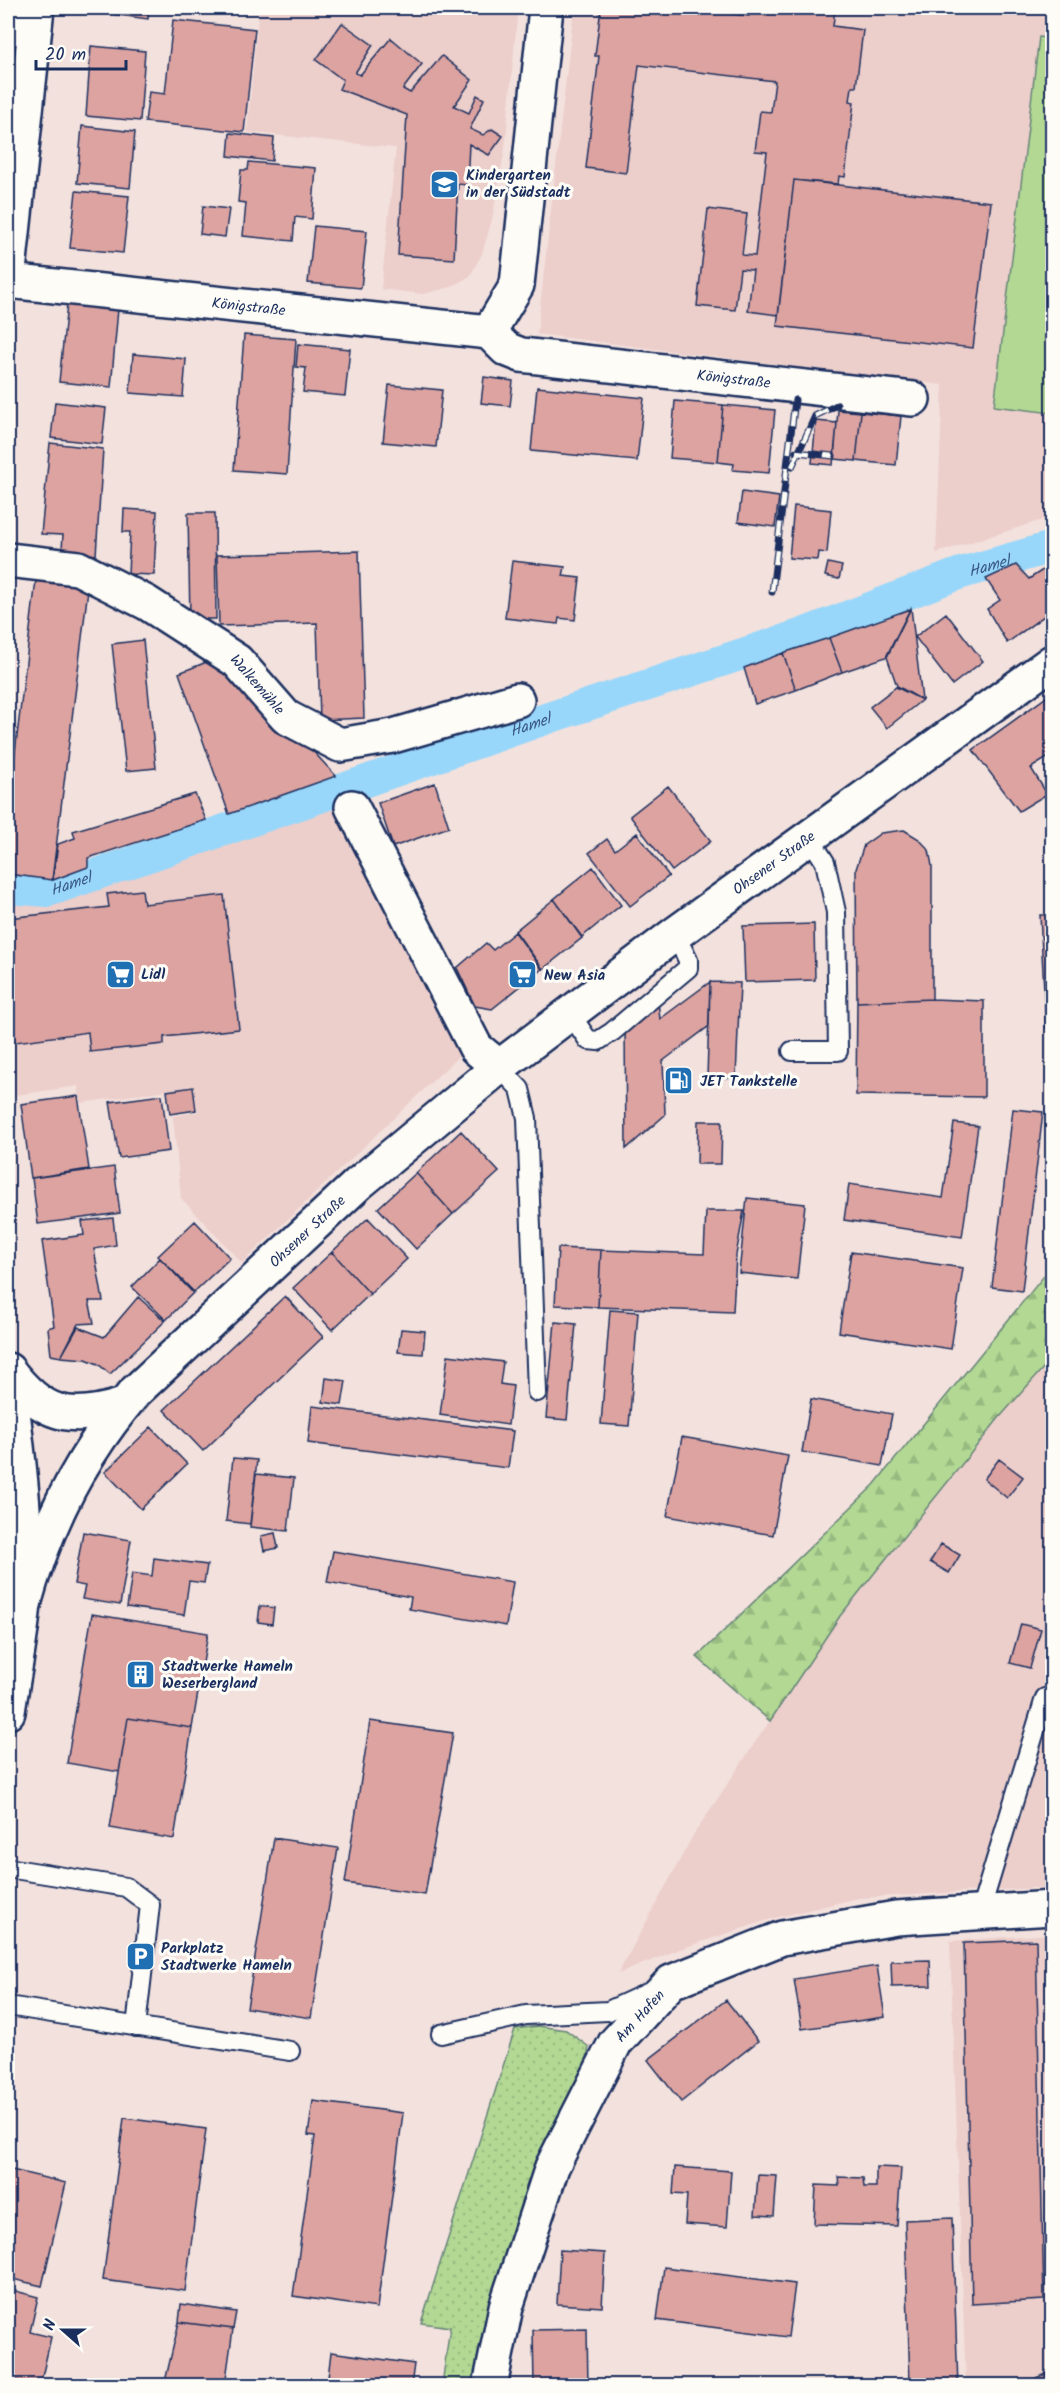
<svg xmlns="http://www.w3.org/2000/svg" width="1060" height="2393" viewBox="0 0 1060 2393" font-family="Kalam,sans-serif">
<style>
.built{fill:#eccecb}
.grass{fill:url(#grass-dots);stroke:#668478;stroke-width:1.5}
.forest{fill:url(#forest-firs);stroke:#668478;stroke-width:1.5}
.park{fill:#b2d893;stroke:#668478;stroke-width:1.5}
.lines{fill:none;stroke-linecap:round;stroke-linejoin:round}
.canal{stroke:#99d7fa;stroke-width:32}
.building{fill:#dda3a0;stroke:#1b2f5e;stroke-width:1.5}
.lane-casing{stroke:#1b2f5e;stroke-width:22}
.street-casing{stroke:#1b2f5e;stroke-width:38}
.secondary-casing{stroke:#1b2f5e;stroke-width:38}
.lane{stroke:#fdfcf7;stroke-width:18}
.street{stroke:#fdfcf7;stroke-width:33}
.secondary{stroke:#fdfcf7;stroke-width:33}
.rail-casing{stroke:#1b2f5e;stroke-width:7}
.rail{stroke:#fdfcf7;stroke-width:4.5;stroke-dasharray:14;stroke-linecap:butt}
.labels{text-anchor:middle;stroke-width:6;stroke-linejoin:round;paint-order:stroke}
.poi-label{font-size:15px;font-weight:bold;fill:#1b2f5e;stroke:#fdfcf7;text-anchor:start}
.street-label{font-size:15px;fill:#1b2f5e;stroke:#fdfcf7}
.water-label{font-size:16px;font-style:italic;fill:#3a5985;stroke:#fdfcf7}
</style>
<defs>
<pattern id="grass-dots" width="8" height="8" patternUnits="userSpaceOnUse" patternTransform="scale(1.5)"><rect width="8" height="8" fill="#b2d893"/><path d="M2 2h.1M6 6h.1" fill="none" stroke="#98ba81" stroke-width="1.8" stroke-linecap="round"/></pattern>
<pattern id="forest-firs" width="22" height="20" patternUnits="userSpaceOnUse" patternTransform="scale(1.5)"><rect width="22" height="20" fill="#b2d893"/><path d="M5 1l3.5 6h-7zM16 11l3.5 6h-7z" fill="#98ba81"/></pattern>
</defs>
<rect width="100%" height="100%" fill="#f3e1dd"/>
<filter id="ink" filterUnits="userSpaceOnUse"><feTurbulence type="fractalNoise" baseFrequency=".0167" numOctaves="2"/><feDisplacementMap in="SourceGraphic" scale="12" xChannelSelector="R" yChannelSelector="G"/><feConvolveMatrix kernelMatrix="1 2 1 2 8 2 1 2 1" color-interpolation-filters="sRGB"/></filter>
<g filter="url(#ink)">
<path class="built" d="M259 8H518L505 148 492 219 482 254 470 276 451 287 423 294 381 289 396 148 247 132Z
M574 8H1052V517L936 553 943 385 537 334Z
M341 798 466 1049 242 1263 181 1198 173 1116 198 1112 193 1086 81 1103 78 1086 8 1096V899L47 897Z
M1052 1358V1887L858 1898 774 1918 680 1949 618 1974 694 1834 840 1616 999 1418Z
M1052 1934V2385H966L950 1941Z"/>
<path class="grass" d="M538 2026 566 2030 589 2047 587 2058 547 2142 475 2385H442L450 2327 421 2323 515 2029Z"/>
<path class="forest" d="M1052 1266V1358L999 1418 840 1616 770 1721 697 1657 874 1485Z"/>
<path class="park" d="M1039 37 1052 39V413L994 406Z"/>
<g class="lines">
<path class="canal" id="s1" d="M8 888 48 891 551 717 803 634 958 574 1052 547"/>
</g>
<path class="building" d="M96 8H149L148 19 96 12Z
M601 8H675L749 16 750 8H835L833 26 863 30 856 87H852L850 101 854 102 845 177 839 176 838 184 794 180 778 315 748 311 753 270 740 269 735 310 697 306 708 209 747 214 742 255 755 256 767 152 755 151 760 111 771 112 775 81 639 65 626 173 586 168 599 56H595Z
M173 20 255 29 244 132 145 122 149 92 165 94Z
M342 23 373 45 355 73 360 75 391 38 422 64 403 89 410 93 442 56 472 80 454 106 469 113 477 95 484 99 470 129 483 135 492 129 503 136 489 155 469 144 467 185 458 184 454 259 398 255 407 115 339 89 343 80 316 60Z
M91 46 145 51 140 121 86 116Z
M82 126 135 132 130 188 77 183Z
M230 133 274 138 272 161 228 156Z
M249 162 316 168 312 219 295 217 293 241 243 236 246 203 238 202 241 170H248Z
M794 180 991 202 973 348 777 326Z
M76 191 129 196 123 253 70 248Z
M203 206 229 209 225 237 200 234Z
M314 226 367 231 361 288 308 283Z
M67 304 118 309 111 387 59 382Z
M244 335 296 339 287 474 234 470Z
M298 344 350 349 345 396 303 392 306 368 296 367Z
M133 354 186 359 183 397 130 393Z
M484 377 513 381 510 406 481 403Z
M389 385 442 390 436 447 383 442Z
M537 387 644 398 637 461 531 451Z
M675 401 723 405 718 462 670 458Z
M55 402 106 408 102 444 51 438Z
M723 405 775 410 769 473 733 470 734 464 718 462Z
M838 410 861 412 856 461 834 459Z
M861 412 901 416 896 465 856 461Z
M816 421 837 423 833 465 812 463Z
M50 443 103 449 96 555 62 549 63 535 41 534Z
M742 492 779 497 775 527 738 522Z
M794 506 831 510 827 553 819 552 818 560 789 558Z
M124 509 157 511 154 575 128 574 130 532H123Z
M188 513H215L216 619H190Z
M359 551 364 718 320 720 317 623 219 626 217 555Z
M512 561 565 567 563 576 580 578 575 620 559 618 558 624 505 618Z
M828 563 842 566 839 579 825 576Z
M1052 564V610L1007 643 987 609 1000 600 986 579 1016 565 1029 579Z
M37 572 89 581 52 880 8 874V810Z
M911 608 922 700 897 686 887 657Z
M910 609 886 657 842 672 829 638Z
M946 613 983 661 952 685 915 637Z
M829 638 842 672 796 690 783 653Z
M143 640 156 768 126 771 112 644Z
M783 653 796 690 755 704 744 668Z
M222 656 310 748 336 776 229 814 179 673Z
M896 687 922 700 887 728 870 707Z
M1052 693V755L1031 768 1047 794 1019 811 973 750Z
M435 783 449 827 393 847 378 803Z
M668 786 711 841 672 871 630 816Z
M195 794 206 820 88 858V867L53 880 58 844 75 838 73 831Z
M904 830 919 839 929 850 932 866V999L857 1002 856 869 864 845 881 833Z
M637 833 669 876 630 906 589 853 607 839 615 850Z
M593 867 621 905 582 937 554 899Z
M142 890 144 904 224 895 239 1029 164 1037V1044L90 1052 88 1032 9 1043 8 918 109 907 107 894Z
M554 899 582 938 543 969 515 931Z
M1040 915H1052V1028H1046Z
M814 924 815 980 745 982 743 926Z
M515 932 542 969 492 1009 475 1006 457 968 486 943 493 950Z
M710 982 709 1026 663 1061 665 1115 626 1149 625 1029 658 1002 660 1019Z
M710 982 740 983 736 1078 707 1077Z
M932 999 984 1001V1097L856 1095 857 1002Z
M193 1087 196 1110 170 1114 167 1091Z
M162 1095 169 1151 119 1158 110 1102Z
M78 1096 89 1169 31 1178 21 1104Z
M1013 1109 1043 1112 1022 1291 992 1287Z
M698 1121H722L721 1164H697Z
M954 1123 978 1126 962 1237 844 1220 849 1184 943 1198Z
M461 1131 499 1172 453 1214 416 1173Z
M114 1167 120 1213 38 1224 32 1178Z
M416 1173 453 1214 416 1249 378 1208Z
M747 1198 805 1204 797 1279 739 1273Z
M706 1211H744L736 1255 733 1312 598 1307 601 1250 704 1254Z
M113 1218 116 1245 94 1249 103 1301H89L94 1323 78 1324 61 1357 51 1355 48 1328 54 1326 42 1241 84 1235 82 1221Z
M368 1218 407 1259 370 1294 332 1252Z
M195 1221 230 1258 194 1292 158 1256Z
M558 1248 601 1250 598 1307 555 1305Z
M332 1252 370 1294 332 1330 293 1288Z
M851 1252 963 1268 951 1349 839 1332Z
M160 1258 193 1293 166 1320 132 1287Z
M285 1296 323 1337 203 1451 164 1410Z
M138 1297 165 1321 110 1374 98 1364 86 1359 61 1357 78 1327 104 1337Z
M610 1310 638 1312 629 1426 601 1424Z
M555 1322 576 1324 567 1420 546 1418Z
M401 1329 425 1331 423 1354 398 1352Z
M448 1355 503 1362 500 1384 513 1386 508 1425 440 1415Z
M326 1378 346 1381 342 1405 323 1402Z
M811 1399 892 1414 882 1466 802 1452Z
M312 1406 513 1431 508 1468 308 1443Z
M151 1427 187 1464 141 1509 105 1472Z
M682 1437 788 1456 773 1535 667 1516Z
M233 1458 257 1460 250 1524 226 1521Z
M999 1459 1023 1477 1007 1498 984 1479Z
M256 1474 294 1478 288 1531 250 1527Z
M83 1532 131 1540 120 1605 82 1599 85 1586 74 1584Z
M275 1533 278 1548 264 1551 261 1536Z
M941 1544 960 1555 949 1573 930 1562Z
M333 1551 513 1582 506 1626 409 1609 411 1597 327 1582Z
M154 1558 207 1565 204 1583 189 1581 184 1615 127 1607 132 1573 152 1576Z
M260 1606 274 1608 272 1624 258 1622Z
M92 1614 208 1633 192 1728 128 1718 119 1772 67 1763Z
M1021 1624 1041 1629 1030 1668 1010 1663Z
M128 1718 192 1728 174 1839 110 1828Z
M370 1721 453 1733 425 1895 345 1883Z
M1052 1782V1857H1049L1045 1783Z
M274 1838 338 1848 311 2018 247 2008Z
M1036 1940 1044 2300 972 2304 964 1943Z
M930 1960 931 1986 892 1987 891 1961Z
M877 1966 885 2017 802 2029 794 1979Z
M726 2000 758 2041 681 2102 648 2060Z
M313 2101 403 2113 377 2308 293 2296 315 2136 308 2135Z
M124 2118 206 2129 185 2291 103 2280Z
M675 2167 731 2171 727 2227 685 2224 687 2195 673 2194Z
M876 2167 901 2168 897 2226 814 2224 816 2185 839 2186 838 2177 863 2178 864 2187H876Z
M8 2169 66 2183 42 2286 8 2278Z
M758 2175 777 2176 774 2216 755 2215Z
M952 2218 958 2386H910L905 2220Z
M560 2250 605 2253 602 2307 557 2304Z
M664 2267 795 2284 788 2337 657 2320Z
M8 2289 38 2297 30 2332 51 2337 40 2386 8 2379Z
M181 2304 236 2312 233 2329 179 2322Z
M179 2322 233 2329 225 2386H164Z
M587 2329 588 2386H534L533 2330Z
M331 2352 414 2364 411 2386H327Z
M1052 2371V2386H1037L1034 2379Z"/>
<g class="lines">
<defs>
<path id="lane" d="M571 1015 588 1040 598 1041 612 1032 688 968V960L675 934
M792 1051H838L836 912 825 862 809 837
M499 1067 520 1089 527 1118 537 1392
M8 1868 126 1887 150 1905 136 2027
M980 1912 1045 1698
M8 2006 290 2051
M441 2034 526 2015 608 2011 654 1990"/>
<g id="street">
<path d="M8 28 35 26"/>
<path id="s2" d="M8 281 489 332 506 349 521 355 913 399"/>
<path d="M489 332 517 285 546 8"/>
<path id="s3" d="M8 560 78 568 147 603 237 661 286 717 340 745 393 736 517 700"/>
<path d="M352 807 476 1048 499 1067"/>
<path id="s4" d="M490 2386 506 2307 552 2167 615 2043 671 1982 782 1938 896 1918 1052 1908"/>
</g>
<g id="secondary">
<path d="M8 280 37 8"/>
<path d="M8 1370C43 1416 69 1422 124 1405"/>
<path d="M8 1371C17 1447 29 1526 24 1603 21 1640 13 1676 8 1712"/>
<path id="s5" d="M24 1604C46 1524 81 1454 136 1391L358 1184 499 1067 675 934 1052 662"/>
</g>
</defs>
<use href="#lane" class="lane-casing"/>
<use href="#street" class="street-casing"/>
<use href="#secondary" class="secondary-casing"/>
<use href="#lane" class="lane"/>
<use href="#street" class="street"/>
<use href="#secondary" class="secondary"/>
<defs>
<path id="rail" d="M796 452 833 456
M792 467 815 416 837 405
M772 592 795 400"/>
</defs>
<use href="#rail" class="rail-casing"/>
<use href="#rail" class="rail"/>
</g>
</g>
<defs>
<symbol id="school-square" viewBox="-11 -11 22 22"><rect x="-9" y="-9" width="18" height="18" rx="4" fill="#1f6fb2" stroke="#fdfcf7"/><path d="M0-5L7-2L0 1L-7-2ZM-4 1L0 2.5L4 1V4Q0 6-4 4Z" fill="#fff"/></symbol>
<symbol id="supermarket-square" viewBox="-11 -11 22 22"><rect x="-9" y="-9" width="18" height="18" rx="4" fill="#1f6fb2" stroke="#fdfcf7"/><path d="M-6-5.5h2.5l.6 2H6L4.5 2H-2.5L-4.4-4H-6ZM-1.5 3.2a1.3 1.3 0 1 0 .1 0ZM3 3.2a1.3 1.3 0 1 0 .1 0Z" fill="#fff"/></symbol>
<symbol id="fuel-square" viewBox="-11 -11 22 22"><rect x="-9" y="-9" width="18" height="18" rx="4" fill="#1f6fb2" stroke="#fdfcf7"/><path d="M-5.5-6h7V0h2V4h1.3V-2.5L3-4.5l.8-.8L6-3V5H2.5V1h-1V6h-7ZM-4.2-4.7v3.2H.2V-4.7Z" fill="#fff"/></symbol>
<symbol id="building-square" viewBox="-11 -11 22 22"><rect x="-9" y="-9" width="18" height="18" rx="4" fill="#1f6fb2" stroke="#fdfcf7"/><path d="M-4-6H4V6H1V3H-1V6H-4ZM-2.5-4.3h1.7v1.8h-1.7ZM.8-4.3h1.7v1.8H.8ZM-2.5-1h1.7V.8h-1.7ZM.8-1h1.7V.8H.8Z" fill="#fff"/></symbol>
<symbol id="parking-square" viewBox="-11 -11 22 22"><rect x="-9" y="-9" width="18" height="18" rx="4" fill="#1f6fb2" stroke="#fdfcf7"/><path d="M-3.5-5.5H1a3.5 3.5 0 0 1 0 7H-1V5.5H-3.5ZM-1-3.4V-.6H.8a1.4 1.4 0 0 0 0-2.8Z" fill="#fff"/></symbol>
</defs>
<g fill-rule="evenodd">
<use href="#school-square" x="428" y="168" width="33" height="33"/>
<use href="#supermarket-square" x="104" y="958" width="33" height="33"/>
<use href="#supermarket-square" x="506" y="958" width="33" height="33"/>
<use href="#fuel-square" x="662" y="1064" width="33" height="33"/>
<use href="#building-square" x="124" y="1658" width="33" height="33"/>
<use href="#parking-square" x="124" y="1940" width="33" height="33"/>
</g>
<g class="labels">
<g class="poi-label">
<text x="466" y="180">Kindergarten<tspan x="466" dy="17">in der Südstadt</tspan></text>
<text x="141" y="979">Lidl</text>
<text x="544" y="980">New Asia</text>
<text x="700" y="1086">JET Tankstelle</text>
<text x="162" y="1671">Stadtwerke Hameln<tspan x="162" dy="17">Weserbergland</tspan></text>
<text x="161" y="1953">Parkplatz<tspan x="161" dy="17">Stadtwerke Hameln</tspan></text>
</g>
<g class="street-label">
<text dy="5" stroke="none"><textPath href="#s2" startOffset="242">Königstraße</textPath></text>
<text dy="5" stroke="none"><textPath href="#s2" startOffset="738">Königstraße</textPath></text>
<text dy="5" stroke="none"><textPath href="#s3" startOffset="286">Walkemühle</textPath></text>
<text dy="5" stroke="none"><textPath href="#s5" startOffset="1072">Ohsener Straße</textPath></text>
<text dy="5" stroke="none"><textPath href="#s5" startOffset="477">Ohsener Straße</textPath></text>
<text dy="5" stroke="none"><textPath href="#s4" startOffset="404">Am Hafen</textPath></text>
</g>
<g class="water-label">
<text dy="6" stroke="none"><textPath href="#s1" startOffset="1036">Hamel</textPath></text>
<text dy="6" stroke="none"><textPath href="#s1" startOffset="550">Hamel</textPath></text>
<text dy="6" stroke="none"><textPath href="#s1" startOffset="64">Hamel</textPath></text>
</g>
</g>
<rect width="1060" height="2393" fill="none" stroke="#fdfcf7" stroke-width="30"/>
<rect x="15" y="15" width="1030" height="2363" fill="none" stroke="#1b2f5e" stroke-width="2" filter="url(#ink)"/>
<g transform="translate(63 2330) rotate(291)" stroke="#fdfcf7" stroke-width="4.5" paint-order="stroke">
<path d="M0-4.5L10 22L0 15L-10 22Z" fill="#1b2f5e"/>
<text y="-9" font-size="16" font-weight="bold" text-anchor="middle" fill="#1b2f5e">N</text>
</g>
<path d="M36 60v9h90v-9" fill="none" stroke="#1b2f5e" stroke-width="3"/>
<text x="45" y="60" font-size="18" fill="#1b2f5e" stroke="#fdfcf7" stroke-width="4.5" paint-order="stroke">20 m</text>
</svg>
